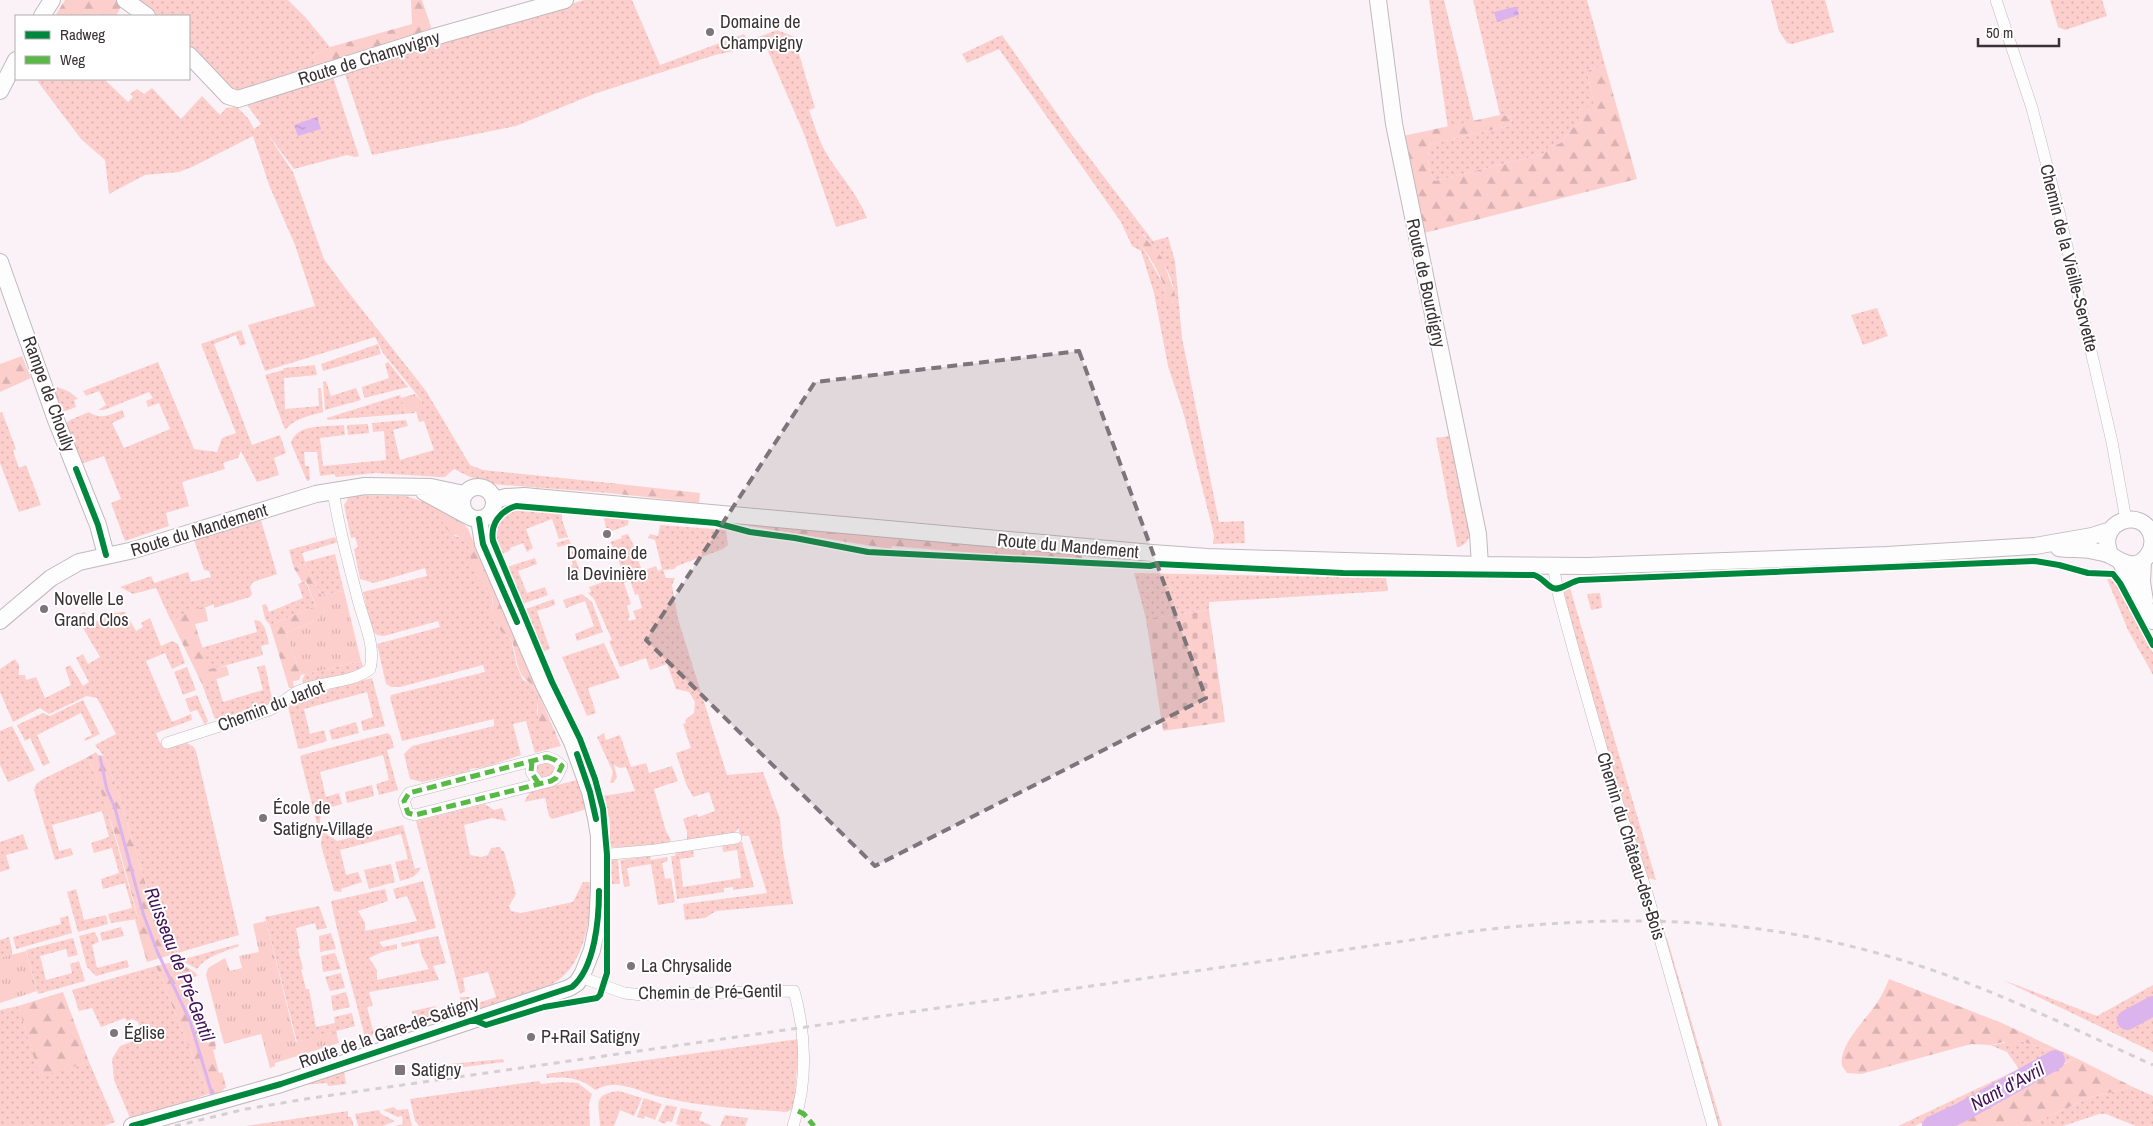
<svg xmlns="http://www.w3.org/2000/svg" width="2153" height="1126" viewBox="0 0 2153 1126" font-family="'Archivo Narrow',sans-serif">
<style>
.grass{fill:url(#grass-dots);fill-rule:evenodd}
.forest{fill:url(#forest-firs)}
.cemetery{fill:url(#cemetery-stones)}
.park{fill:url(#park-tufts)}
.water{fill:url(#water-ripples)}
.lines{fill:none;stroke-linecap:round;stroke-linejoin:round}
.stream{stroke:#dbb4ee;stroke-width:3}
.river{stroke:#dbb4ee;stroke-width:20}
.street-casing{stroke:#c1b9bd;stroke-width:12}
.secondary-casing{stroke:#c1b9bd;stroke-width:18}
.street{stroke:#fefdfe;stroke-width:11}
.secondary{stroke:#fefdfe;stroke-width:16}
.rail{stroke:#d3d0d1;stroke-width:3;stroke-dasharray:6 6;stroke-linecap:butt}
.quiet{stroke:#58b947;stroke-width:5;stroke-dasharray:10 5;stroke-linecap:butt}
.cycleway-casing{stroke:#fff;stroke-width:9}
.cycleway{stroke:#00873e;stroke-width:6}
.marked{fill:#7d7579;fill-opacity:0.2;stroke:#7d7579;stroke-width:4;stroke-dasharray:10 6;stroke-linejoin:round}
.poi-dot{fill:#7d7579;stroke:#fff;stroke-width:2}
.labels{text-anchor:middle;stroke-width:4;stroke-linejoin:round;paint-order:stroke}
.poi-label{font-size:18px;fill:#3a3235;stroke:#fff;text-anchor:start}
.street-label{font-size:18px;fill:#3a3235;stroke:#fff}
.water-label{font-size:19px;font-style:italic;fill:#431159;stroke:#fff}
</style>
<defs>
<pattern id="grass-dots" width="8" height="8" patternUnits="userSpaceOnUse" patternTransform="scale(1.25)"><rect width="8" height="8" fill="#fccfcd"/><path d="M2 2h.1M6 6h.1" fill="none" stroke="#d9b2b1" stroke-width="1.8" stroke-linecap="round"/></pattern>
<pattern id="forest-firs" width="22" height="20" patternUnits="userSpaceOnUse" patternTransform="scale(1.25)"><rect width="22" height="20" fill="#fccfcd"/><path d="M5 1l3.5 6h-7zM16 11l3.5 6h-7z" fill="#d9b2b1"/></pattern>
<pattern id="cemetery-stones" width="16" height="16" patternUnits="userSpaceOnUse" patternTransform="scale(1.25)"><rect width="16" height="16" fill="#fccfcd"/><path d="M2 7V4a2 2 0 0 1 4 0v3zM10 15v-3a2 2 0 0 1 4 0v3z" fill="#d9b2b1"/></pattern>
<pattern id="park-tufts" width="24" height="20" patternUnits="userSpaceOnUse" patternTransform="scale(1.25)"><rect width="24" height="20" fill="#fccfcd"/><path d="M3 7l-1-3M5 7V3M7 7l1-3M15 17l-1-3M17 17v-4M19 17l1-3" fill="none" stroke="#d9b2b1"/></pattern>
<pattern id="water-ripples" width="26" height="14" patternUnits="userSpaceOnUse" patternTransform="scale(1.25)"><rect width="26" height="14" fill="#dbb4ee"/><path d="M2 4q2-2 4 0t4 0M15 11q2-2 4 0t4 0" fill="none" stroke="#b393c2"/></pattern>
</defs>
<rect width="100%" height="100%" fill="#faf2f6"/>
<path class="grass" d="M140 0H288L306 18 330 47 313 56 317 67 237 92H232L189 48V16H158L137 1Z
M584 0H632L660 65 744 34 748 41 777 30 797 38V47L815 108 809 110C814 124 818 138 825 151 838 174 857 192 867 218L836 227 804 134 765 44 715 55 594 94 516 126 372 155 344 71Z
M1429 0H1444L1474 122 1448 128Z
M1473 0H1587L1605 65 1587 71 1594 104 1583 121 1571 129 1561 143 1549 147 1543 154 1435 181C1428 172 1426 154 1431 144L1508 126 1512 121 1510 116 1500 115Z
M1771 0H1825L1834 32 1792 44 1787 43 1779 31Z
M2050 0H2102L2107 16 2065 30 2058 27Z
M1002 35 1072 135 1153 241 1168 237 1175 261 1182 338 1219 522 1244 521 1245 543 1213 544 1214 535 1184 415 1168 366 1154 293 1141 251 1132 246 1121 222 999 49 967 63 962 54ZM1143 234C1157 252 1177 278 1174 302L1167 296 1162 282 1139 241Z
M332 74 359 156 355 157 347 155 294 169 266 132 293 172 324 259 349 293 426 391 470 465 483 470 610 483 609 493 491 484 470 477 454 469 445 477H439L375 473 336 477 334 474 320 476 317 452H304L305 466H309L310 480 307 481 291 443C296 423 328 427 344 425L345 435 320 438 323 466 386 460 384 431 373 432 372 423 406 420 408 426 393 430 400 460 434 450 424 421 419 422 416 411H422V401L383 353 375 337 265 371 248 325 315 306 295 245 269 185 253 136 192 167 179 172 145 175 109 194 105 160 81 139 38 82 39 79H104L128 102 133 97 130 94 137 89 144 94 152 88 181 119 202 96 220 115 226 108 237 107 248 118 254 129 261 124 245 102Z
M1877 308 1888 336 1863 345 1851 315Z
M241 330 246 344 240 346 236 335 214 344 252 445 280 435 286 453 274 458 279 475 257 482 241 451 238 458 223 463 225 469 182 482 189 506 166 513 169 526 125 541 111 503 121 499 104 456 81 464 66 423 70 420 89 412C100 420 110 415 122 410L125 417 112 423 124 448 170 429 159 403 148 407 146 401 153 398 149 392 104 410H98L106 405 99 391 86 396 83 391 158 362 194 449 217 452 222 438 236 433 201 344Z
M378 344 381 354 323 371 321 364Z
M388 362 408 387 364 398 362 387 389 378 385 364Z
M315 365 317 375 284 378 285 409 319 406 318 388H321L323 412C308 416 294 419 285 430L265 375 283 370 284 368Z
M326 381 331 396 356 388 361 400 325 410 323 382Z
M53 387C64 388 70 391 78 399L74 400 76 407 63 412Z
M400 395 406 412 415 411V413L328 420 327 418Z
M2 412 16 449 13 451 19 468 26 465 41 505 19 512 0 463V413Z
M368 424 369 433 348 435 347 425Z
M1450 436 1470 533C1469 540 1464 547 1457 547L1436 438Z
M350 495 406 496 442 508 455 536 464 539 468 544 485 586C497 594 490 603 492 615 494 623 503 636 511 639L517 667 523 680 530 683C532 688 537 691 538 696 539 703 535 710 538 716 542 728 553 735 553 748L535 753 526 721 513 724 521 755 486 767 470 769V771L422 782 410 779 404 754 412 746 494 726V719L402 741 390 698 391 695 485 672 483 665 400 687H391L386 684 377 644 440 627 438 621 384 636 377 635 372 631 363 592 427 576 425 568 374 583 360 579 354 549 358 547 355 537 351 538 344 505Z
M517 508 562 512V520L568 537 559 539 552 519 526 529 533 548 527 552 523 543 510 548 511 550 502 554C492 534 494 515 517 508Z
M603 514 629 517 628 525 607 533Z
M260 517 277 574 253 582 250 587 252 594 250 597 214 608V604L171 621 156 588 133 594 120 587 151 576 154 583 188 572 191 582 211 577 209 571 204 570 194 540Z
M660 525 726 530 728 545 723 549 677 566 674 569 663 570 666 578H675L672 585 678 619 727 775 763 772 780 819 783 852 793 904 716 911 705 918 685 920 683 904 767 893 749 836H739V828L732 836 687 842V832L683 819 697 814 698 817 715 811 709 792 693 797 686 784 676 753 691 748 683 724 686 723 685 720 694 713 695 702 689 692 676 689 667 664 650 670 646 658 620 667 609 641 612 640 594 599 588 593 591 592 589 587 623 575 617 554 610 542 622 538 621 536 628 534 633 544 642 571 656 566 658 571 662 569 655 540 648 538 650 534 658 536ZM630 580 635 595 638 594 642 608 633 611 636 619 629 621 628 618 630 617 627 606 631 604 624 583Z
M335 537 337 542 335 543 302 553 305 562 335 554 344 591 325 594 322 597 305 563 294 568 289 550Z
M569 539 580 572 578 577H574L570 566 573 564 566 545 558 547 556 543Z
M535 558 537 564 518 571 527 593 545 587 548 595 522 604 507 567Z
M1134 573 1386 578 1388 591 1209 602V610L1146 619Z
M2113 578 2153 653V675L2128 630 2107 579Z
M305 581 316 606 270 625 265 619 262 605 266 604 269 612 303 598 298 584Z
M1568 588H1570L1656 880 1647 878 1601 731 1562 595Z
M1600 593 1602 608 1591 610 1587 594Z
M582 594 592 602 603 632 577 641 575 634 594 626 585 601 566 608 563 600Z
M554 599 555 605 537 611 550 649 542 652 526 609Z
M85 612 91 624 114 613 125 612 136 631 143 627 141 623 150 618 161 646 172 641 178 644 185 663 172 669 165 653 146 661 172 722 191 714 192 720 156 733 159 741 165 748 187 743 194 747 196 751 239 935 167 956 119 795 105 757 95 745 116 734 97 698 87 696 49 714 40 708 13 722 0 692V669L15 659 19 665V675H25L26 680 36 677 45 698 71 685 65 668 70 665 83 686 89 682 76 658 83 654 88 664 100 657 83 628 73 617Z
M254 620 260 621 265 628 269 644 261 646 263 655 209 670 201 648 257 632Z
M604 643 620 678 588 688 596 713 587 716 562 657Z
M361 661 363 666 356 672 304 685 302 680 305 674Z
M265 665 273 704 215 719 202 684 216 678 223 702 263 690 257 667Z
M187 667 196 690 183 695 174 672Z
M372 678 385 726 363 731 361 721 373 717 367 692 304 709 310 734 324 730 327 741 301 749 298 748 288 707 301 697Z
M197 695 208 721 205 725 197 710 190 712 185 699Z
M83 700 100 734 85 741 84 739 92 735 81 713 37 735 50 763 43 766 30 738 25 741 17 725 43 713 50 716Z
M356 722 359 733 332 740 329 730Z
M12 726 35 770 8 782 0 765V731Z
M388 733 391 736 394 748 387 750 398 790 379 795 376 784 389 780 383 755 320 772 326 797 339 793 342 804 321 810 320 823 317 824 300 757 302 755Z
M604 733 606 740 620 735 631 767 646 763 649 773 672 766 678 781 654 789 666 831 671 840 668 844 639 847H610V822L603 796 635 791 626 767 620 768 614 765 617 777 614 782 610 783 613 772 597 737Z
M88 757 103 795 138 919 111 923 108 914 132 908 125 883 103 889 101 879 119 873 112 848 94 853 91 843 109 837 102 811 52 825 59 851 71 848 73 855 55 860 34 790 36 784 43 779Z
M536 770a9 9 0 1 1 18 0a9 9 0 1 1-18 0Z
M577 780 587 809 552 819 549 816 545 798 524 802 530 792Z
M372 785 374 796 347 803 345 792Z
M485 804 494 810 502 808 506 821 492 818 464 825 470 855 481 857 488 855 491 848 500 847 502 851H504L516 894 509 906 511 911 521 913 573 902 583 882H594C591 911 586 959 561 978 543 993 508 1000 485 1008H477L461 1004 460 997H469L478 1003 496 997 488 972 463 978 465 991 460 994 416 821Z
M403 825 415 869 421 867C417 877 410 878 400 881L395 862 408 859 401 834 340 850 346 875 358 872 362 882 341 889 342 892 334 891 321 845 322 831 337 841Z
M23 834 28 849 6 855 10 869 0 872V842Z
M742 842 754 887 733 890V887L724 888V892L677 899 671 856H675L676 851 693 850 694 857 680 859 683 887 741 878 737 850 723 852 722 845Z
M650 856 651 860 667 857 668 861 662 863 665 879 671 878 675 902 658 905 651 864 627 868 630 886 624 887 620 860Z
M618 858 620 884H612L609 859Z
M391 864 395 882 369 889 364 870Z
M423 881 436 928 379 942 383 947 397 944V949L382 952 369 958 377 970V980L429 969 422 956 419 943 402 947 401 943 438 936 446 963 433 966 439 980 369 992 373 1006 367 1007 373 1030 388 1026 389 1031 398 1029 399 1032 387 1036 384 1031 365 1038C354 992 340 947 331 901L385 889 388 901 358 911 365 923V931L417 921 407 896 396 899 393 889Z
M76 889 84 920 106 915 108 924 78 932 67 892Z
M319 906 327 928 317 930 315 923 296 928 300 948 298 949 303 969 301 970 306 989H309L316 1027 335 1023 334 1017 352 1013 355 1026 297 1042 265 917Z
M68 916 72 933 16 949 13 937 61 924 60 918Z
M121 927 124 936 102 941 100 933Z
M95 932 99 942 92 945 97 968 127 960 129 967 96 976 87 967 79 936Z
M331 933 336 949 320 952 319 936Z
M9 937 12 949V955L0 958V940Z
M73 938 78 955 68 957 66 949 40 956 46 980 72 973 70 964 79 961 85 981 38 994 26 950Z
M1664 938H1667L1722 1126H1718Z
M238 944 239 946C224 952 206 956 197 969L181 960Z
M335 953 341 969 323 972 321 956Z
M156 966 208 1094 178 1105 130 1118 114 1080 112 1059 120 1046 144 1037 138 1022 132 1019 127 1021 125 1018 101 1027 92 1008 79 1011 72 990Z
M341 973 345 988 330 991 325 977Z
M2003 980 2097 1016 2153 985V999L2121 1016 2133 1022 2153 1011V1052Z
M346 992 350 1007 333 1011 331 996Z
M18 1006 40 1076 89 1062 115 1122 104 1126H0V1010Z
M436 1006 438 1016 456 1011 457 1014 416 1027 412 1011Z
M799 1039 794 1108 787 1112C745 1109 702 1107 661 1097 646 1094 633 1086 617 1085 609 1084 602 1087 595 1090 580 1077 566 1077 547 1078L546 1074Z
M2021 1041 2049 1050 2050 1046 2076 1058 2063 1064 2050 1057 1957 1107 1915 1126H1898L2019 1069 2007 1052 1990 1045Z
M503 1059 504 1062 439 1070V1065Z
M344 1070 346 1084 328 1086 327 1083 304 1085 303 1084Z
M539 1081 541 1084 560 1082 578 1083 592 1094 589 1104 590 1126H419L415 1121 410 1099Z
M2131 1086 2153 1096V1126H2136L2106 1114H2099L2063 1126H2027L2091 1097 2130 1088Z
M619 1091 642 1098 634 1116 620 1110 614 1126H600C599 1104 592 1094 619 1091Z
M644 1098 662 1104 655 1120 645 1116 644 1119 637 1117Z
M666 1105 677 1107 672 1122 667 1121 665 1124 658 1121Z
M394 1107 397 1110 408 1109 412 1126H394L403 1124 402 1116 398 1117 383 1110Z
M681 1108 702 1112 699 1120 712 1126H681L676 1124Z
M379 1110 381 1114 395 1121 383 1126H358L355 1114Z
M348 1111V1117H351L354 1126H245Z
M725 1115 748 1118 745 1126H720Z"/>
<path class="forest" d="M65 0H117L121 6 116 16H55Z
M411 0H422L432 30 317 67 313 56 330 47 412 24Z
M1605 65 1637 179 1424 233 1403 136 1500 115 1510 116 1512 121 1508 126 1431 144C1426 154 1428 172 1435 181L1543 154 1549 147 1561 143 1571 129 1583 121 1579 111 1594 104 1587 71Z
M1142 234 1162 258 1174 291 1175 296 1173 305 1165 303C1170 285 1148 256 1138 240Z
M22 356 31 378 0 392V364Z
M610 483 700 493 699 503 609 493Z
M442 508 460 519 468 529 561 746 553 748C553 738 546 732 541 724 535 714 539 707 538 696 537 691 532 688 530 683 514 672 518 655 511 639 503 636 495 624 492 616 490 608 495 600 491 593 488 586 479 583 476 576 471 567 471 555 468 546 464 532 437 538 442 508Z
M749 524 1082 555V558L987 554 892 546 891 549 748 526Z
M305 563 322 597V602L325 610 321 618 286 633 301 675 299 680 293 681 294 688H289L270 625 316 606 306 581 302 582 294 568Z
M205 606 208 621 195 624 209 669 227 666 229 675 202 684 171 620Z
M96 752 99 756 103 755 105 757 119 795 167 956 147 962 135 920 138 918C124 864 109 809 88 757Z
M177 961 196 973 197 976 189 979 207 1043 215 1041 216 1049 213 1050 219 1073 222 1072 226 1087C221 1093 216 1094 208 1094L156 966Z
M1889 979 2002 1023 2050 1046 2049 1050 2021 1041 2014 1049 2004 1042 1990 1045 1971 1044 1861 1074 1847 1073 1842 1066C1838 1046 1866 1019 1877 1003 1882 995 1886 987 1889 979Z
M63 992 89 1062 40 1077 18 1006Z
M2076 1058 2131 1086 2130 1088 2091 1097 2027 1126H1945Z"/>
<path class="cemetery" d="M1209 610 1225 722 1163 731 1146 619Z"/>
<path class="park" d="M415 394 422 401V411L406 412 401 398Z
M344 591 361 661 301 675 286 633 321 618 325 610 321 602 322 597 325 594Z
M266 921 296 1042 336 1031 339 1043 275 1063V1066L270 1068 261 1034 224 1044 206 975 208 968 225 958 230 971 242 968 239 956 259 952 253 924Z
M26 951 37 991 0 1003V958Z"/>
<path class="water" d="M1514 7H1517L1519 15 1497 22 1494 12Z
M317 117 321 129 298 136 294 125Z"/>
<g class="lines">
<path class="stream" d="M100 757 107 790 115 808 143 913 157 951 190 1021 212 1094"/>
<path class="river" d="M2127 1020 2153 1006
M1932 1126 1962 1112 2055 1060"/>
<defs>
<path id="street" d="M1996 0 2032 108 2059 212 2112 442 2126 520
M1553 565 1559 597 1576 659 1614 792 1647 893 1713 1126
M167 743 269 710C280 706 288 696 299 691 322 681 350 684 370 669 376 647 364 622 358 600 349 564 338 527 333 490
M547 757 555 760 562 766 556 778 551 781 415 815 408 813 404 801 409 793Z
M532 761 531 772 539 784
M599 855 655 850 736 838
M581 977 624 993 642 995 794 991C806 1034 808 1083 793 1126"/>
<path id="secondary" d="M125 0 147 16
M1378 0 1394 124 1478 534 1480 565
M42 16 52 0
M189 55 228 96 238 99 434 37 565 0
M0 91 16 60
M0 262 56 420 98 525 106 555
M462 503a16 16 0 1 1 32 0a16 16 0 1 1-32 0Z
M424 492 466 515
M494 500 506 497 524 496 1152 553 1207 557 1480 565 1588 566 1887 555 2035 546 2092 536 2111 530
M2059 548C2071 550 2083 548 2094 551 2099 552 2107 553 2112 556 2124 564 2138 570 2148 555 2152 550 2153 543 2152 537 2144 504 2093 522 2111 556
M2143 561 2142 582 2145 601
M2121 563 2153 621
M0 621 51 578 79 562 134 550 316 494 365 486 431 487 464 494
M132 1126 281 1084 569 988 577 983 583 973 592 950 597 926 599 890V836L596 818 590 792 572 742 544 685 483 544 479 519"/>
</defs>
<use href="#street" class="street-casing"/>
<use href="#secondary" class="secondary-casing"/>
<use href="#street" class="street"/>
<use href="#secondary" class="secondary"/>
<path class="rail" d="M175 1126 246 1109 312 1098 1474 931C1634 912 1778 917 1932 970 2008 996 2080 1032 2153 1065"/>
<path class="quiet" d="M547 757 555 760 562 766 556 778 551 781 415 815 408 813 404 801 409 793Z
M532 761 531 772 539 784
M798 1111 804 1114 814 1126"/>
<defs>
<path id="cycleway" d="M76 469 98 525 106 555
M479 519 483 544 517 622
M577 754 590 792 596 819
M474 1020 486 1025 544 1007 597 998 600 995 607 973V855L603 809 595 779 580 739 552 682 493 541C490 524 500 511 516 506L716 523 750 532 795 538 868 552 1150 566 1158 564 1343 573 1534 575C1542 578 1545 583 1551 587 1558 593 1571 581 1580 580L2035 561 2059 565 2088 573 2113 574 2120 583 2153 645
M132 1126 281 1084 572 987C595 968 599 919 599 891"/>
</defs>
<use href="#cycleway" class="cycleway-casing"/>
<use href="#cycleway" class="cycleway"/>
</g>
<path class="marked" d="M1079 351 1206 698 875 866 646 640 815 382Z"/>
<g class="poi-dot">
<circle cx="710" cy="32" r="5"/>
<circle cx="607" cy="534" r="5"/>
<circle cx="44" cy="609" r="5"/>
<circle cx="263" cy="818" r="5"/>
<circle cx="631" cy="966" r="5"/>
<circle cx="114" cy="1033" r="5"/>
<circle cx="531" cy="1037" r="5"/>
<rect x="394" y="1064" width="12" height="12" rx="2.5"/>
</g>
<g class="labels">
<g class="poi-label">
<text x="720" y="28">Domaine de<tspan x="720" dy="21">Champvigny</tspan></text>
<text x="607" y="559" text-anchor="middle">Domaine de<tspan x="607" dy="21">la Devinière</tspan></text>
<text x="54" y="605">Novelle Le<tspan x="54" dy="21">Grand Clos</tspan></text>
<text x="273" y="814">École de<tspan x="273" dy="21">Satigny-Village</tspan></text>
<text x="641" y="972">La Chrysalide</text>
<text x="124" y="1039">Église</text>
<text x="541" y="1043">P+Rail Satigny</text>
<text x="411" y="1076">Satigny</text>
</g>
<g class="street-label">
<text transform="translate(369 58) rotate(-17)" y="6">Route de Champvigny</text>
<text transform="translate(2069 258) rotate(76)" y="6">Chemin de la Vieille-Servette</text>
<text transform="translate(1426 283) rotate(78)" y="6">Route de Bourdigny</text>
<text transform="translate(49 394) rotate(70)" y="6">Rampe de Choully</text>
<text transform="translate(199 530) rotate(-17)" y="6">Route du Mandement</text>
<text transform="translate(1068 546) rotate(5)" y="6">Route du Mandement</text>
<text transform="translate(271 706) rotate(-21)" y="6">Chemin du Jarlot</text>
<text transform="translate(1631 846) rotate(73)" y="6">Chemin du Château-des-Bois</text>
<text transform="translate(710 992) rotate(-1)" y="6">Chemin de Pré-Gentil</text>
<text transform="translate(389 1032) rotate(-19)" y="6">Route de la Gare-de-Satigny</text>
</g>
<g class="water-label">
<text transform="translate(180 964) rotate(69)" y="7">Ruisseau de Pré-Gentil</text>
<text transform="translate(2007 1086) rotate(-28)" y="7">Nant d'Avril</text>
</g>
</g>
<rect x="15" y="15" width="175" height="65" fill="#ffffff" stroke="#b0adae"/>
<rect x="25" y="31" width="25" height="8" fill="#00873e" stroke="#b0adae"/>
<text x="60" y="40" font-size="15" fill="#3a3235">Radweg</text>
<rect x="25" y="56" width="25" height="8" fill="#58b947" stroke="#b0adae"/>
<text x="60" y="65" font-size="15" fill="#3a3235">Weg</text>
<path d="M1978 38v8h81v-8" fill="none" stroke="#3a3235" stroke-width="2.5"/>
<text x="1986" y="38" font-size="15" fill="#3a3235" stroke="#ffffff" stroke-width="4" paint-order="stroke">50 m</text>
</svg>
